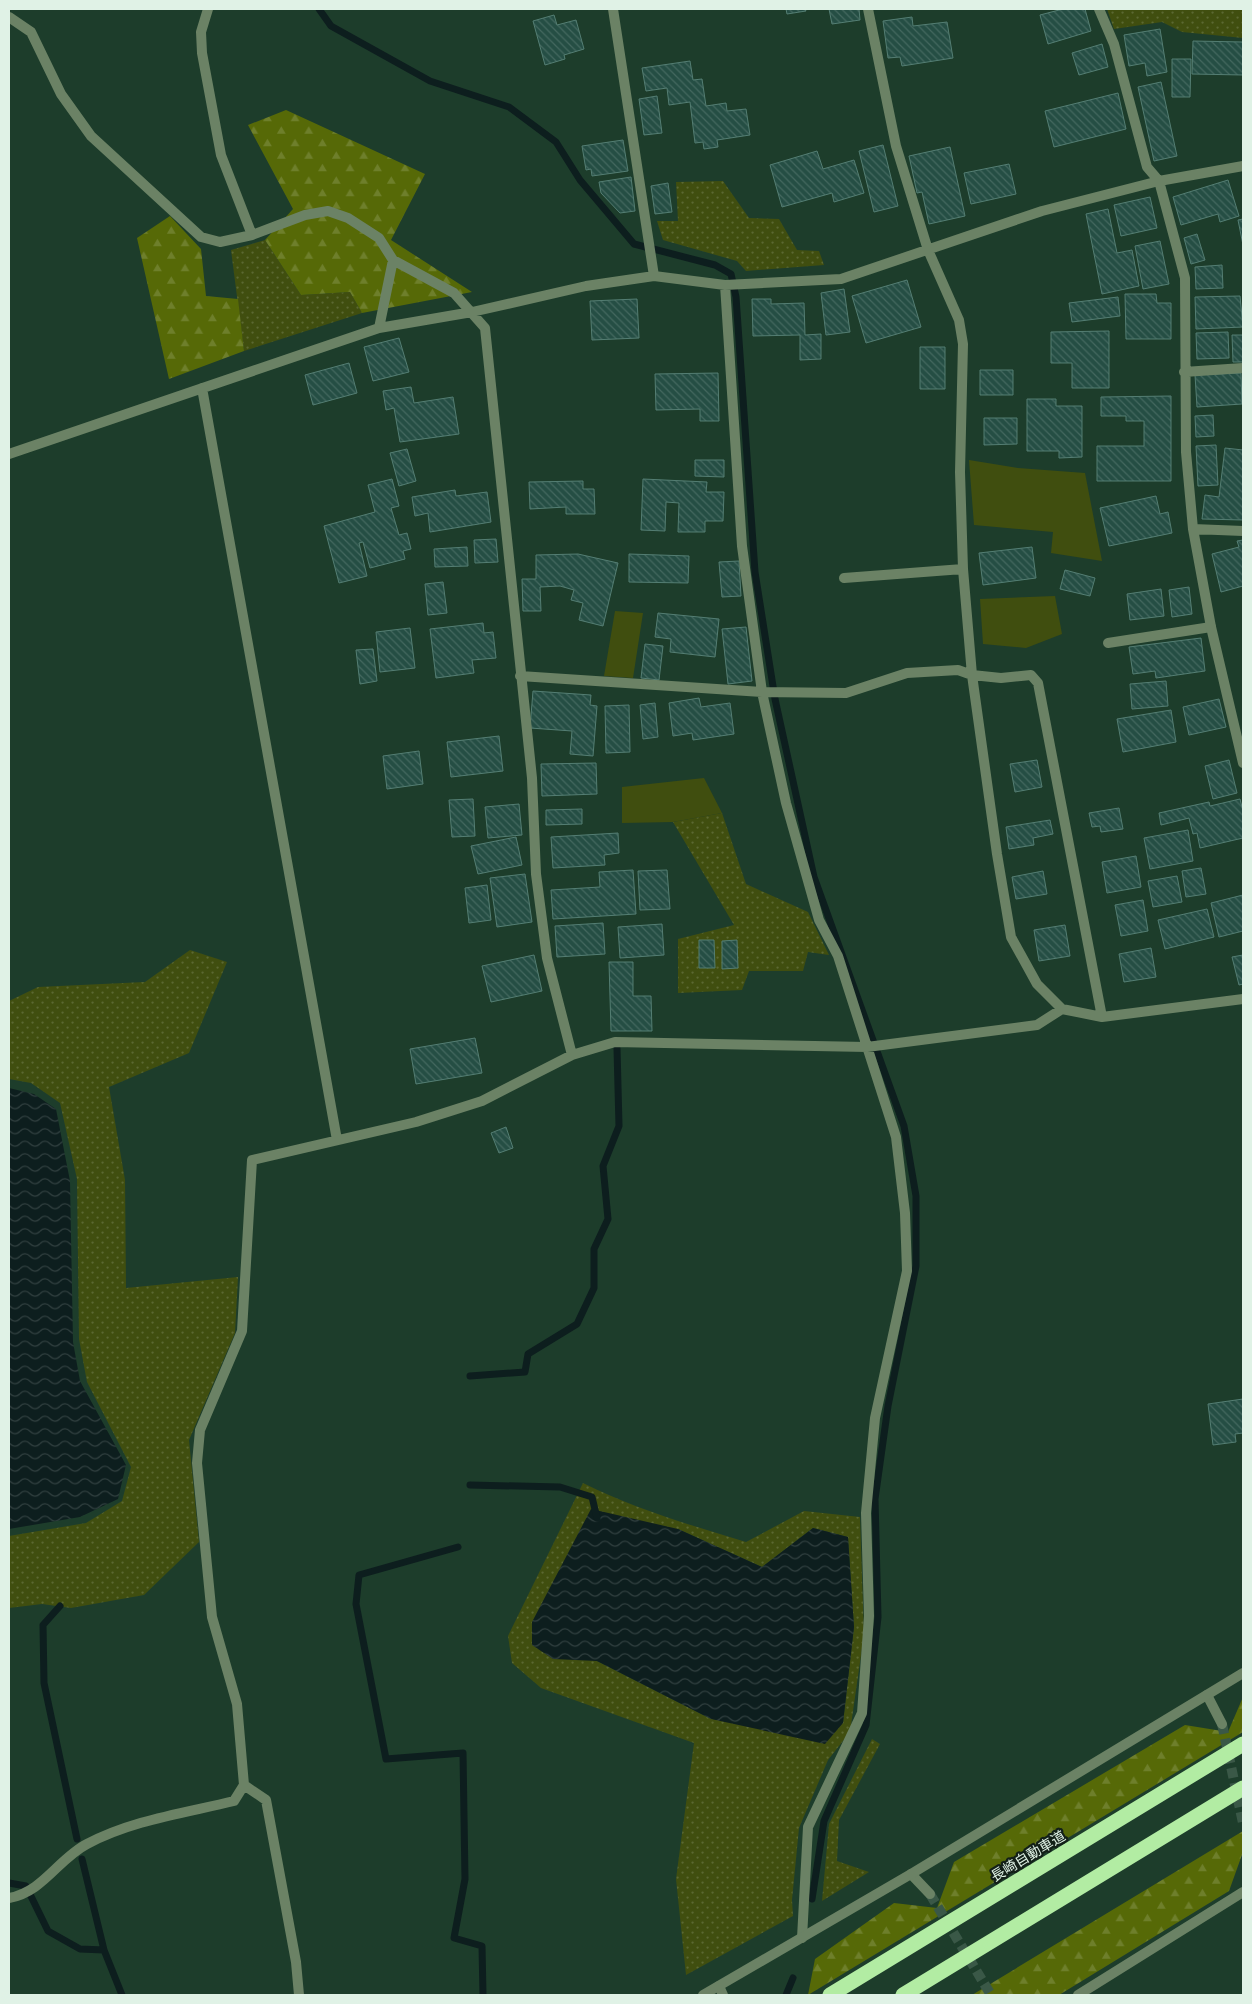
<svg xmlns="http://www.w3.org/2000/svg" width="1252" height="2004" viewBox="0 0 1252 2004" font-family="'Sofia Sans Condensed','Noto Sans JP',sans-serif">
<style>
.grass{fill:url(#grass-dots);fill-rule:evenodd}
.forest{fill:url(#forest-firs)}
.garden{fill:#404e0f}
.water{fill:url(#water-waves)}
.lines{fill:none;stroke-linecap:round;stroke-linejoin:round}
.stream{stroke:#0d1e1e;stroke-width:7}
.building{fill:url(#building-back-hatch);stroke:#547e73}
.minor-tunnel{stroke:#3a5847;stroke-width:10;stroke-dasharray:10 5;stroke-linecap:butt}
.service{stroke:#6b8265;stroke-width:10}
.minor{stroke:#6b8265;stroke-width:10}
.tertiary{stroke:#6b8265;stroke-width:10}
.motorway{stroke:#b2eca3;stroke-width:15}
.labels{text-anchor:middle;stroke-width:4.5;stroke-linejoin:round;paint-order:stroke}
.street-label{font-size:14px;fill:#e0f2e6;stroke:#132018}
</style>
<defs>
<pattern id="grass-dots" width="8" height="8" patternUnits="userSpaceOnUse" patternTransform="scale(1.25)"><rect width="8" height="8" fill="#404e0f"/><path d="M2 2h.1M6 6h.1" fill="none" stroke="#5b6832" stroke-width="1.8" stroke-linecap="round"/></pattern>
<pattern id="forest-firs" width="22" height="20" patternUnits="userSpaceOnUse" patternTransform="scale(1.25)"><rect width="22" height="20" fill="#566907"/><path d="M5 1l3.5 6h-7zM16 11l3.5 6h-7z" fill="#6e7f2b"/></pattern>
<pattern id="water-waves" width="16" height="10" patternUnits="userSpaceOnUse" patternTransform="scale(1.25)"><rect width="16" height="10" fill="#0d1e1e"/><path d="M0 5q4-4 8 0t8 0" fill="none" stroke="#303f3f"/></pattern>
<pattern id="building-back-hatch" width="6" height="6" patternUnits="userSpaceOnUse" patternTransform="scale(1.25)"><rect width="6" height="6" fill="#254e44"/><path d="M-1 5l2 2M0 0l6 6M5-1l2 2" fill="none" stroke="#44685f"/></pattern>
</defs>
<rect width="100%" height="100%" fill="#1d3d2b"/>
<path class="grass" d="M1107 9H1243V38L1182 32 1162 22 1114 29Z
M723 181 749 218 779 219 797 250 819 251 824 265 746 271 737 261 663 240 657 221H678L676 182Z
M265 240 301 295 350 292 362 313 244 351 231 250Z
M722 813 746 884 808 912 829 955 808 952 803 971H749L742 990 678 993V939L734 925 673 822Z
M190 950 227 962 189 1053 109 1087 125 1180 126 1288 238 1277 235 1333 189 1440 199 1542 144 1595 71 1608 42 1604 9 1608V1536L86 1523 122 1501 131 1467 87 1382 79 1339 77 1179 60 1103 31 1083 9 1079V1001L38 987 145 982Z
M583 1483C635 1509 690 1525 746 1542L804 1511 860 1517 864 1634 850 1732 828 1760 799 1828 792 1900 793 1916 686 1975 676 1879 694 1743 541 1688 512 1663 508 1636ZM813 1528 848 1537 854 1627 843 1723 711 1719 597 1661 532 1645 678 1529 762 1567Z
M872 1739 880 1744 839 1820 837 1861 869 1872 822 1901 829 1824Z"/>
<path class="forest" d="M286 110 425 174 391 240 472 292 362 313 350 292 301 295 265 240 293 209 248 125Z
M170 216 201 249 206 296 238 299 244 351 169 379 137 238Z
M1243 1697V1732L808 1995 815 1959 894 1903 937 1908 954 1862 1185 1725 1228 1732Z
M1243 1831V1852L1229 1891 1059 1995H972Z"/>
<path class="garden" d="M969 460 1018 468 1085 473 1102 561 1051 553 1053 532 974 525Z
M1055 596 1062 634 1026 648 983 644 980 599Z
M615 611 643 613 633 678 604 676Z
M704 778 722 813 673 822 622 823V787Z"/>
<path class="water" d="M9 1088 34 1094 56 1109 70 1181 73 1342 80 1381 126 1465 118 1499 80 1517 9 1529Z
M591 1509 678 1529 762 1567 813 1528 848 1537 854 1627 843 1723 825 1744 711 1719 597 1661 553 1659 532 1645V1622Z"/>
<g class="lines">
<path class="stream" d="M319 9 331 26 430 81 509 107 556 142 580 180 634 244 715 265 731 274 736 297 755 572 775 699 814 877 904 1126 916 1196V1266L888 1406 875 1499 878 1617 866 1725 824 1821 812 1899
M470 1376 525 1372 528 1354 577 1324 594 1288V1249L608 1219 603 1166 619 1126 617 1048
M470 1485 560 1487 592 1497 597 1518
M458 1547 359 1575 356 1604 386 1759 463 1753 465 1879 454 1938 482 1946 483 1995
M60 1606 43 1625 44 1683 77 1839
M82 1859 104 1950 122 1995
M9 1883 26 1886 48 1931 80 1949 104 1950
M786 1995 793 1978"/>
</g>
<path class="building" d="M786 9H805L806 11 787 14Z
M829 9H859L860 20 832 24Z
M1063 9H1085L1091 31 1048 44 1040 15Z
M554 15 557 25 576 20 584 49 564 55 565 59 545 65 533 21Z
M912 17 913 26 947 22 953 58 902 66 900 57 888 58 883 21Z
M1160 29 1167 72 1147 76 1145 63 1129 66 1124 35Z
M1193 41 1243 42V75L1192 74Z
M1102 44 1108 67 1079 75 1072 53Z
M1172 59H1191L1190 97H1172Z
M690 61 693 80 702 79 706 106 726 103 727 111 746 109 750 135 717 140 718 147 704 149 703 142 695 143 690 102 669 105 667 88 646 91 642 68Z
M1161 82 1177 156 1154 161 1138 87Z
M1118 93 1126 129 1054 147 1045 111Z
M657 96 662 133 644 135 639 99Z
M623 140 628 171 592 176 591 169 586 170 582 146Z
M883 145 898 206 874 212 859 151Z
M950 147 965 216 929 224 922 192 917 193 909 156Z
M817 151 823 169 854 160 864 193 834 202 832 193 782 207 770 165Z
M1009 164 1016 194 971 204 964 173Z
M631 177 635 211 620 213 601 193 599 182Z
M1228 180 1239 216 1220 222 1218 214 1181 225 1173 197Z
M668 183 672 212 655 214 651 186Z
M1150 197 1157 228 1121 236 1114 205Z
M1108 209 1117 253 1132 250 1139 286 1102 294 1086 214Z
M1243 219V245L1238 220Z
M1197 234 1205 260 1191 264 1184 238Z
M1160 241 1169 284 1143 289 1135 246Z
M1222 265 1223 288 1196 289 1195 267Z
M907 280 921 327 866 343 852 296Z
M844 289 850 332 826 335 821 293Z
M1125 294H1156L1157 303H1171V339H1126Z
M1240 296 1243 327 1196 329 1195 297Z
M1118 297 1120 316 1072 322 1069 303Z
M637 299 639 338 592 340 590 301Z
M752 299H771V304L804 303 805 335 821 334V359L800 360V335L753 336Z
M1109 331V388H1072V363H1051V332Z
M1228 332 1229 358 1197 359 1196 333Z
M1232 335H1243V362H1233Z
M399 338 409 372 373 381 364 347Z
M920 347H945V389H920Z
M349 363 357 393 313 405 305 375Z
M980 370H1013V395H980Z
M718 373 719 421H700V409L656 410 655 374Z
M1241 373 1242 404 1197 407 1195 375Z
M411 387 414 403 453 397 459 434 400 442 394 408 386 410 383 391Z
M1171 396V481H1097V446H1144V421H1126V416H1101V397Z
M1027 399H1056V406H1082V457L1059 458V451H1027Z
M1213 415 1214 436 1196 437 1195 416Z
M984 418H1017V444L984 445Z
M1216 445 1218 485 1198 486 1196 446Z
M1225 448 1243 450V520L1202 519 1205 495 1219 497Z
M407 449 416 481 399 486 390 453Z
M695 460H724V477L695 476Z
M392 479 399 506 391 508 399 535 407 533 411 549 403 551 405 559 370 568 363 542 359 543 367 576 339 583 324 526 375 512 368 485Z
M643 479 707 482 706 492H724L723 521H705V532H678L679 503 666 502 665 531 641 530Z
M583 481V489H594L595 514H566V507L530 509 529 482Z
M455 490 456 496 487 492 491 522 430 532 428 513 415 516 412 497Z
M1156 496 1160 514 1168 512 1172 533 1109 546 1100 508Z
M496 539 498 562 475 563 474 540Z
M1243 540V586L1221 592 1212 554 1239 547 1237 541Z
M467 547 468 566 435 567 434 549Z
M1032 547 1036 578 983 585 979 553Z
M578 554 618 563 603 626 579 620 583 603 571 600 574 590 560 586 540 587 541 611H523L522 579H536V555Z
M629 554 689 556 688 583 629 582Z
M739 561 741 596 722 597 719 562Z
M1065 570 1095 578 1090 596 1060 589Z
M443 582 447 613 428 615 425 584Z
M1189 587 1192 614 1172 617 1169 590Z
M1161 589 1164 616 1130 620 1127 594Z
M658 613 719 619 715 657 670 652 671 639 655 637Z
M483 623 484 633 493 632 496 658 472 660 474 673 436 678 430 629Z
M746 627 752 681 728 684 722 629Z
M410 628 415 668 380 672 376 632Z
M1201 638 1205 671 1156 678 1155 671 1133 674 1129 647Z
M645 644 663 646 659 680 641 678Z
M373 649 377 681 360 684 356 650Z
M1166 681 1168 706 1132 709 1130 684Z
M533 691 591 695 590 705 597 706 593 756 570 754 572 731 530 728Z
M699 698 701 707 730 703 734 734 693 740 692 733 673 736 669 703Z
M1219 699 1226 727 1189 735 1183 707Z
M655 703 658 737 643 739 640 705Z
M629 705 630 752 606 753 605 706Z
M1171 710 1176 742 1123 752 1117 719Z
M499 736 503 771 451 777 447 742Z
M419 751 423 784 387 789 383 756Z
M1037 760 1042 787 1015 792 1010 764Z
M1229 760 1237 793 1213 799 1205 766Z
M596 763 597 794 542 796 541 764Z
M473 799 475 836 452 837 449 800Z
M1240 799 1243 811V838L1200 848 1197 833 1193 834 1189 818 1161 825 1159 813 1209 802 1210 806Z
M519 804 522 835 488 838 485 807Z
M1119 808 1123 829 1101 832 1100 826 1092 827 1089 813Z
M582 809V824L546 825V810Z
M1050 820 1053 834 1033 838 1034 845 1009 849 1006 827Z
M1188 830 1193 861 1150 869 1144 838Z
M618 833 619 853 604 855 605 865 553 868 551 837Z
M516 837 522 865 478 874 471 846Z
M1136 856 1141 887 1107 893 1102 862Z
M1201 868 1206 894 1186 897 1182 871Z
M633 870 636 914 553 919 551 890 600 887 599 872Z
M667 870 670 909 640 910 638 871Z
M1043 871 1047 894 1016 899 1012 877Z
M525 874 532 922 497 927 490 878Z
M1177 876 1182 902 1153 907 1148 881Z
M487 885 491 920 469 923 465 888Z
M1243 895V931L1219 937 1211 903Z
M1143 900 1148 931 1121 936 1115 905Z
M1207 909 1214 937 1165 949 1158 920Z
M603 923 605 954 557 957 555 926Z
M662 924 664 955 620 958 618 927Z
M1065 925 1070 956 1039 961 1034 930Z
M699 940H714L715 968H699Z
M737 940 738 968 722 969V941Z
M1151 948 1156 977 1124 982 1119 954Z
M534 955 542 991 491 1002 482 966Z
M1243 955V984L1239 985 1232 957Z
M609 962H633V996H651L652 1031H611Z
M475 1038 482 1073 416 1084 410 1049Z
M506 1127 513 1148 499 1153 491 1133Z
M1243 1399V1433L1235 1434 1236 1442 1213 1445 1208 1404Z"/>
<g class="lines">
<path class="minor-tunnel" d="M1222 1724 1243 1823
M930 1894 991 1995"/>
<path class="service" d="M1108 643 1211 627"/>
<path class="minor" d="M208 9 201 32 202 53 221 155 252 235
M613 9 654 276
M868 9 896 146 928 250 959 320 963 344 960 472 963 569 972 675 997 854 1011 937 1037 984 1062 1009 1102 1017 1243 999
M1099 9 1114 44 1147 167 1159 181 1185 278 1186 452 1193 529 1211 627 1243 763
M9 17 31 32 61 94 91 136 201 237 220 242 252 235 305 215 328 211 348 218 379 238 393 260 454 293 485 328 532 778 536 874 547 958 572 1055
M725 285 742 546 762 692 786 803 819 920 838 956 896 1137 905 1213 907 1271 875 1418 866 1513 869 1616 862 1713 808 1827 802 1938
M379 328 393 260
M1184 372 1243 368
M202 388 337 1140
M9 454 379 328 472 312 586 286 654 276 725 285 841 279 1042 211 1159 181 1243 166
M1193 529 1243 531
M844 578 963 569
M520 676 762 692 846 693 907 673 958 670 972 675 1001 678 1031 675 1038 683 1102 1017
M1207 1695 1222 1724
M244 1785 266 1800 296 1962 299 1995
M911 1874 930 1894
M9 1898C43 1892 58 1859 87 1844 132 1820 185 1813 234 1801L244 1785 237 1704 212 1617 197 1463 200 1430 242 1331 252 1160 416 1122 482 1101 572 1055 615 1042 867 1047 1037 1025 1062 1009
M719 1986 723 1995
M1078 1995 1243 1892"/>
<path class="tertiary" d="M703 1995 911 1874 1243 1673"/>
<path class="motorway" d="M830 1995 1243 1744
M903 1995 1243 1788"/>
</g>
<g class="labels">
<g class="street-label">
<text transform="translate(1028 1856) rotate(-31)" y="5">長崎自動車道</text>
</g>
</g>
<rect width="1252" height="2004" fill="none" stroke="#e0f2e6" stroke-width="20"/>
</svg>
